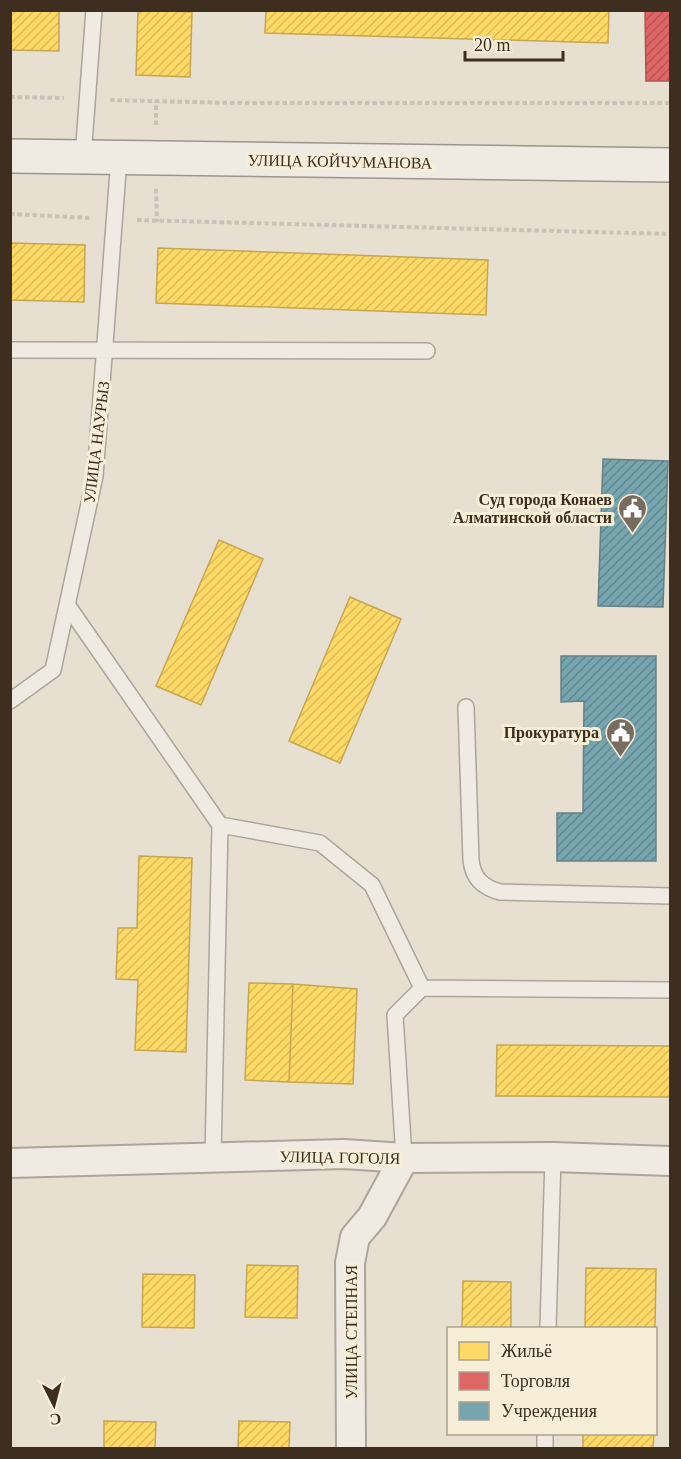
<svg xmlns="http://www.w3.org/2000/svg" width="681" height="1459" viewBox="0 0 681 1459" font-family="'Times New Roman',serif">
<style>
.homes{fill:url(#homes-hatch);stroke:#c5a651;stroke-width:1.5}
.shops{fill:url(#shops-hatch);stroke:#af5551;stroke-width:1.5}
.public{fill:url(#public-hatch);stroke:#658184;stroke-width:1.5}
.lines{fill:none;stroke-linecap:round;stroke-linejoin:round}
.lane-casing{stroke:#ada599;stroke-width:18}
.street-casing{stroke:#ada599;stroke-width:32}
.secondary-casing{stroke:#9c958a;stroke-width:36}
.path{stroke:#c8c2b9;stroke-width:4;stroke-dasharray:4.5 3;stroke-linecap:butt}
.lane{stroke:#efebe3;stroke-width:15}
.street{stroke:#efebe3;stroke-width:28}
.secondary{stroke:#efebe3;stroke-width:33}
.labels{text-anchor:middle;stroke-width:6;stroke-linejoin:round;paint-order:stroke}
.street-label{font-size:16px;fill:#3d2e20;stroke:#f7eed8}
.poi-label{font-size:16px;font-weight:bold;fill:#3d2e20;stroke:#f7eed8;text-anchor:end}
</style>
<defs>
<pattern id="homes-hatch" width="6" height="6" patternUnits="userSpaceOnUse" patternTransform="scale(1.5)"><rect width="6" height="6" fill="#ffd966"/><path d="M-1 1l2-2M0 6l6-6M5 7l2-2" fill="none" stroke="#dbbb58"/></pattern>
<pattern id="shops-hatch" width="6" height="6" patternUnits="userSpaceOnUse" patternTransform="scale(1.5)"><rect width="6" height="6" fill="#e06666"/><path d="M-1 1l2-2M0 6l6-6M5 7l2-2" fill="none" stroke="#b75454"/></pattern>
<pattern id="public-hatch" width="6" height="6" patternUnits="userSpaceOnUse" patternTransform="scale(1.5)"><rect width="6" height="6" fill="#76a5af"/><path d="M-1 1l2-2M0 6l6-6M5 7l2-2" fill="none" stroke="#62878e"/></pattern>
</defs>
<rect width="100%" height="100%" fill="#e7e0d1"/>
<path class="homes" d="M10 10H59V51L10 50Z
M138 10 192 12 190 77 136 75Z
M266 10H609L608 43 265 33Z
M10 243 85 245 84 302 10 300Z
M158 248 488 260 486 315 156 303Z
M219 540 263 559 201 705 156 686Z
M350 597 401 619 340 763 289 741Z
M139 856 192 858 186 1052 135 1050 138 980 116 979 118 928H137Z
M249 983 293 984 289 1082 245 1080Z
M293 984 357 989 353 1084 289 1082Z
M497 1045 670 1046V1097L496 1096Z
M247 1265 298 1266 297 1318 245 1317Z
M586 1268 656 1269 655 1328H585Z
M143 1274 195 1275 194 1328 142 1327Z
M463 1281 511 1282V1328H462Z
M104 1421 156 1422 155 1448H104Z
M239 1421 290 1422 289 1448H238Z
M583 1434H654L653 1448H583Z"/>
<path class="shops" d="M645 10H670V81H646Z"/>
<path class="public" d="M603 459 668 461 663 607 598 606Z
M561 656H656V861H557V813H583L584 701 561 702Z"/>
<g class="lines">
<defs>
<path id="lane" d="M83 157 94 10
M10 350 427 351
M68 606 220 825 213 1157
M10 701 53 670 95 476 119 158
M466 707 471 860C473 878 482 887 500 892L670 896
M220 825 320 843 372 885 422 988
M404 1158 395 1015 422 988 670 990
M548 1328 553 1157
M545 1448V1434"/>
<path id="street" d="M10 1163 344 1154 404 1158 553 1157 670 1161
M351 1448 350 1263 355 1237 372 1217 404 1158"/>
<path id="secondary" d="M10 156 670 165"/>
</defs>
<use href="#lane" class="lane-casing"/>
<use href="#street" class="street-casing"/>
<use href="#secondary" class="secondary-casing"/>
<path class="path" d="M10 97 64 98
M110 100 234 103H670
M156 125V101
M156 189 157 222
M10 214 91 218
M137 220 670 234"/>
<use href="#lane" class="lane"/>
<use href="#street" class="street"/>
<use href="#secondary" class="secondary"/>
</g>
<defs>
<symbol id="civic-pin" viewBox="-11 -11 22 30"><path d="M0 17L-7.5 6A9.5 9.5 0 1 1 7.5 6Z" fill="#786c5e" stroke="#f7eed8"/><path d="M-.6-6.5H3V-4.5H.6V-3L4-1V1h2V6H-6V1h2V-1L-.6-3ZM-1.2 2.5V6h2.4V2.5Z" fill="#fff"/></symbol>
</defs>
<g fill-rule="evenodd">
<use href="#civic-pin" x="616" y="492" width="33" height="45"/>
<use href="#civic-pin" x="604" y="716" width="33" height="45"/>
</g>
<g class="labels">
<g class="street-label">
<text transform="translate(340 161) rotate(1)" y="6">УЛИЦА КОЙЧУМАНОВА</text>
<text transform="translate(96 442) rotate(-83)" y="6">УЛИЦА НАУРЫЗ</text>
<text transform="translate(340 1157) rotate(1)" y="6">УЛИЦА ГОГОЛЯ</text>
<text transform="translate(351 1332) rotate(-90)" y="6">УЛИЦА СТЕПНАЯ</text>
</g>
<g class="poi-label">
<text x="612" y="505">Суд города Конаев<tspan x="612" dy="18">Алматинской области</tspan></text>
<text x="599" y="738">Прокуратура</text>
</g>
</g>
<rect width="681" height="1459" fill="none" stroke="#3d2e20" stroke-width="24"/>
<rect x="447" y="1327" width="210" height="108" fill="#f7eed8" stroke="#ada18e" stroke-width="1.5"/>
<rect x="459" y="1342" width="30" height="18" fill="#ffd966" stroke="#ada18e" stroke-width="1.5"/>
<text x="501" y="1357" font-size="18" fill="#3d2e20">Жильё</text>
<rect x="459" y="1372" width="30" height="18" fill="#e06666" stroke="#ada18e" stroke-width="1.5"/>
<text x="501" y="1387" font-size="18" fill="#3d2e20">Торговля</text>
<rect x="459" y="1402" width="30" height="18" fill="#76a5af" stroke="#ada18e" stroke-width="1.5"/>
<text x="501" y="1417" font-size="18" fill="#3d2e20">Учреждения</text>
<g transform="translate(54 1405) rotate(174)" stroke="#f7eed8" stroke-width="4.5" paint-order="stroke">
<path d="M0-4.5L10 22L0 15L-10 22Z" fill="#3d2e20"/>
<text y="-9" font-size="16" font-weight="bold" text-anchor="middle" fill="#3d2e20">С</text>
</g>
<path d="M465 51v9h98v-9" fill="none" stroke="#3d2e20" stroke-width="3"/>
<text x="474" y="51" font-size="18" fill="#3d2e20" stroke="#f7eed8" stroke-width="4.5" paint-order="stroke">20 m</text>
</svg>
